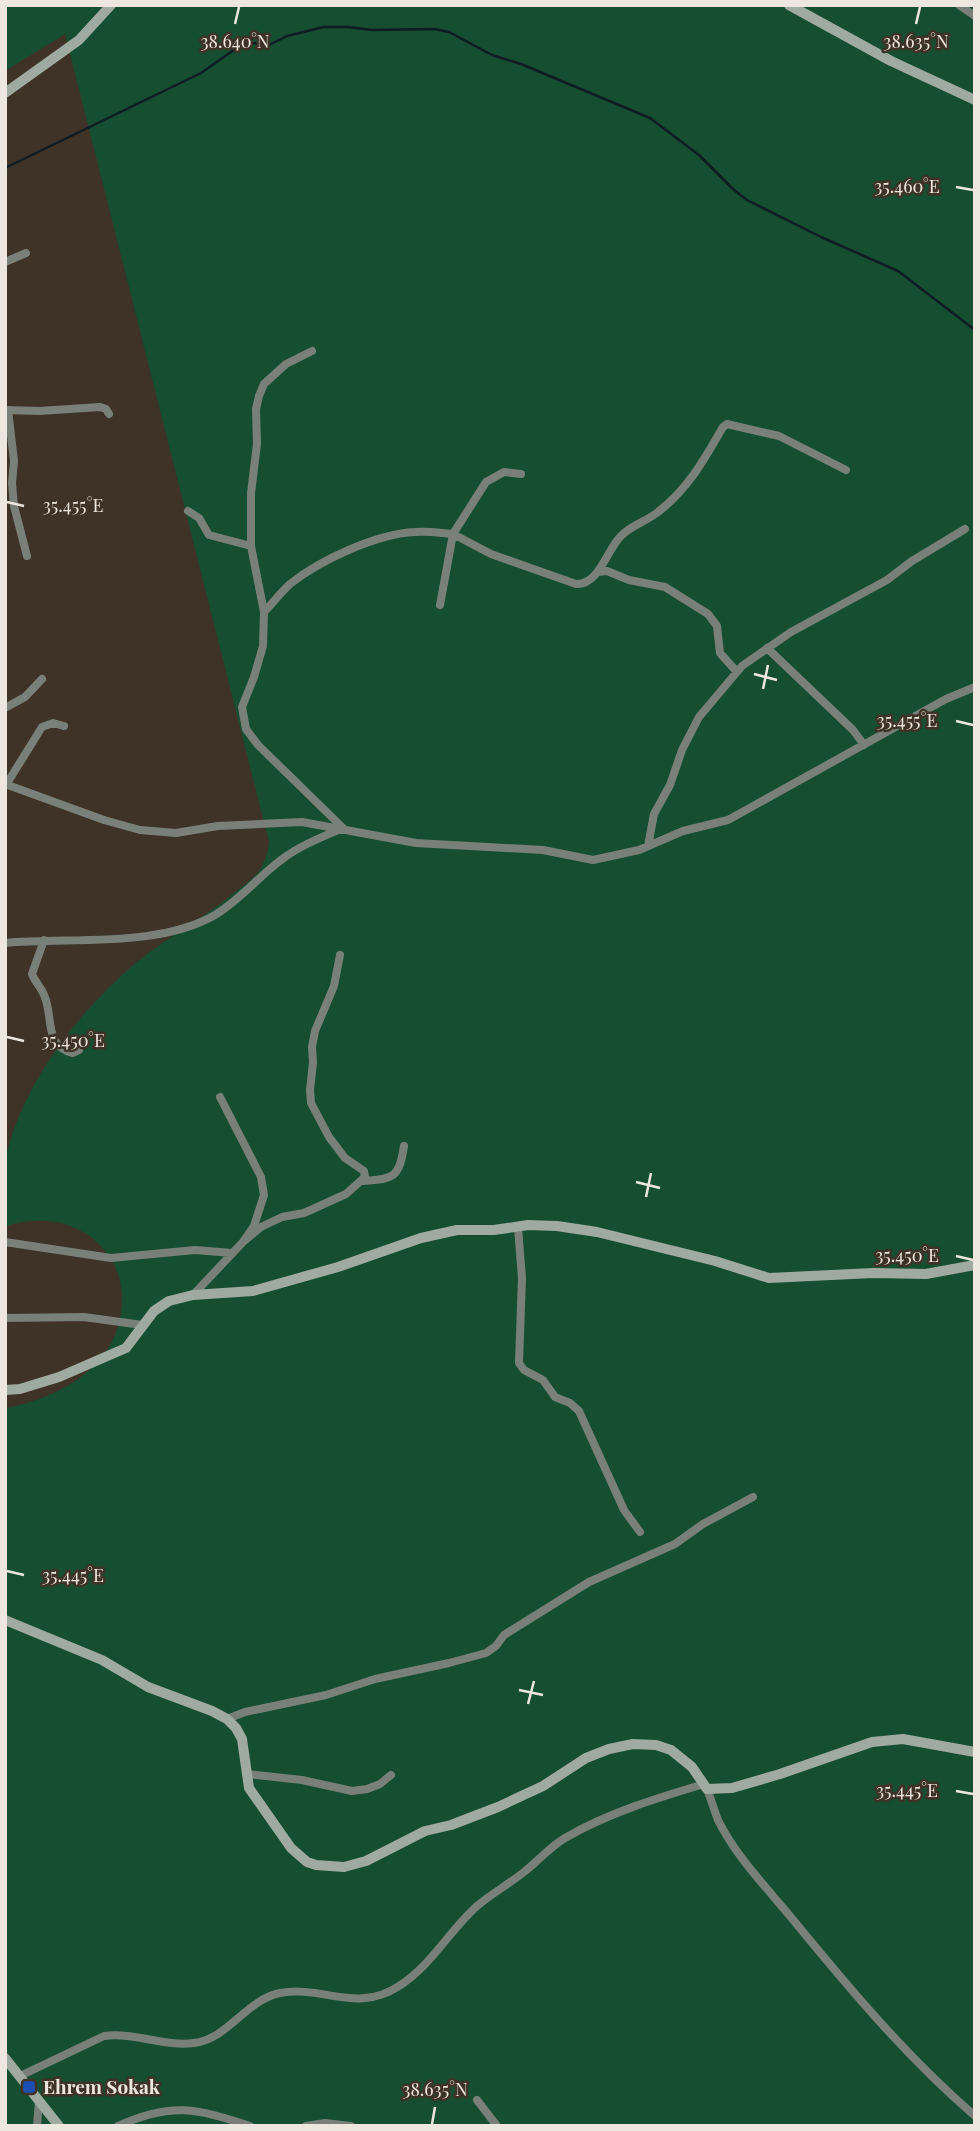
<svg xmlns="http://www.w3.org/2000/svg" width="980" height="2131" viewBox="0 0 980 2131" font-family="'Playfair Display',serif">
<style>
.green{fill:#164e31}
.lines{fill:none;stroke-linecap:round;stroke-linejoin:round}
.stream{stroke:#0e1d24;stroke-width:2.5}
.street{stroke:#79807a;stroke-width:8}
.secondary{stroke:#9faaa0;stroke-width:10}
.ticks{fill:none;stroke:#eee7df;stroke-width:2.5}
.transit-dot{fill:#1a4fb4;stroke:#3e3326;stroke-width:2.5}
.labels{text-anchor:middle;stroke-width:5;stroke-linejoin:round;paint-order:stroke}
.poi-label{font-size:19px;font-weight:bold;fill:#eee7df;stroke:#3e3326;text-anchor:start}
.ticks-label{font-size:18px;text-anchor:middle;fill:#eee7df;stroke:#3e3326;stroke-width:5;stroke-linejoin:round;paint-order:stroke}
</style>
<rect width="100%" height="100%" fill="#3e3326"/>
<path class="green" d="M5 5H975V2126H5V1408C55 1400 114 1368 121 1313 131 1245 65 1204 5 1227 5 1205 1 1179 6 1157 22 1083 84 1004 142 958 172 935 205 917 234 893 242 886 252 880 258 872 265 863 268 853 269 842L65 34 5 71Z"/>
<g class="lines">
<path class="stream" d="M5 168 201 73 241 45 255 43 265 47 287 36 324 27H348L372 30 434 29 449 32 492 55 521 64 650 118 699 155 734 190 747 200 821 237 898 271 975 330"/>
<path class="street" d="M959 5 975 16
M5 262 26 253
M312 351 286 364 264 384 259 396 256 409 257 444 251 493V546L264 612 263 646 254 677 242 707 246 729 258 745 343 828
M5 410 39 411 100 407 106 409 109 414
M8 410 14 461 12 483 14 506 27 556
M188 511 199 518 209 535 251 546
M598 572 607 571 629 580 665 587 708 614 717 626 720 653 737 672
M440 605 453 534 491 554 576 584C600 585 607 548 622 535 632 525 647 521 658 512 688 489 704 460 723 427L727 424 779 436 846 470
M264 612C273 603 281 592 290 584 320 560 376 534 415 532 427 531 441 533 453 534L486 482 504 472 521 474
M767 648 853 730 864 745
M5 708 25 697 42 679
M5 784 104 820 140 830 176 833 218 826 302 822 416 843 543 850 593 860 639 850 683 831 728 820 946 699 975 687
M6 785 42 727 53 723 64 726
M648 846 654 814 670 785 682 750 699 717 742 666 791 632 887 580 912 561 965 529
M44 940 32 974C35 982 41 987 44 995 54 1016 43 1046 73 1053L79 1050
M5 943C71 937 158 948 215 915 240 900 258 877 281 860 299 846 322 837 343 828
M363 1181C395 1179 399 1177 404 1146
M518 1227 522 1278 519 1363 524 1370 543 1380 555 1397 570 1403 579 1411 624 1510 640 1532
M5 1242 111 1258 195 1250 232 1253
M243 1242 261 1227 282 1217 304 1213 346 1194 365 1177 364 1171 345 1158 329 1137 311 1103 310 1090 313 1062 312 1047 315 1031 334 986 340 955
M193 1295 243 1242 254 1226 264 1195 261 1177 220 1097
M5 1318 84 1317 142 1325
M227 1719 245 1712 326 1695 375 1679 449 1663 486 1653 496 1646 504 1635 589 1582 675 1544 703 1524 753 1497
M247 1774 302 1780 352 1791 367 1789 380 1784 391 1775
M707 1789C711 1799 714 1810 718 1820 737 1859 772 1893 799 1927 854 1994 909 2059 975 2116
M20 2076 104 2036C135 2032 164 2047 194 2043 228 2039 246 2000 280 1993 323 1985 357 2014 399 1986 431 1966 449 1931 477 1906 491 1894 509 1884 524 1872 538 1861 550 1847 565 1838 608 1813 657 1798 704 1784
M477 2100 497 2126
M37 2126 39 2101
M118 2126C171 2102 196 2108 250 2126
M306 2126 325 2123 351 2126"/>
<path class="secondary" d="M789 5 891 61 975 100
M5 93 79 40 111 5
M5 1390 20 1389 59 1377 126 1348 154 1311 169 1301 193 1295 253 1291 338 1267 421 1238 457 1230H494L528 1225 557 1226 597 1232 715 1261 769 1278 873 1273 926 1274 975 1265
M5 1620 102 1660 148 1687 212 1711 227 1719 236 1728 242 1739 249 1788 291 1848 307 1862 316 1865 344 1867 366 1861 425 1831 451 1825 498 1807 543 1786 586 1758 609 1749 633 1744 656 1745 671 1750 692 1767 707 1789 732 1788 780 1774 872 1742 903 1739 975 1752
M5 2058 59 2126"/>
</g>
<path class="ticks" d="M235 24 239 7M916 24 920 7M956 187 973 190M7 502 24 506M754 674 777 680M763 689 768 665M956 721 973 725M7 1037 24 1041M636 1182 660 1188M646 1197 651 1173M956 1256 973 1260M7 1571 24 1575M519 1690 543 1695M528 1704 534 1681M956 1791 973 1794M432 2124 435 2107"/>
<rect class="transit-dot" x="22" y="2080" width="14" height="14" rx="3.5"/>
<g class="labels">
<g class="poi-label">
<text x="43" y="2094">Ehrem Sokak</text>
</g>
</g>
<g class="ticks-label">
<text x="235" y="48">38.640°N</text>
<text x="916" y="48">38.635°N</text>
<text x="907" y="193">35.460°E</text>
<text x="73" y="512">35.455°E</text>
<text x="907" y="727">35.455°E</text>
<text x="73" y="1047">35.450°E</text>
<text x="907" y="1262">35.450°E</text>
<text x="73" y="1582">35.445°E</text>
<text x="907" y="1797">35.445°E</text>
<text x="435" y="2096">38.635°N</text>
</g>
<rect width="980" height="2131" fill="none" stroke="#eee7df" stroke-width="14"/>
</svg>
